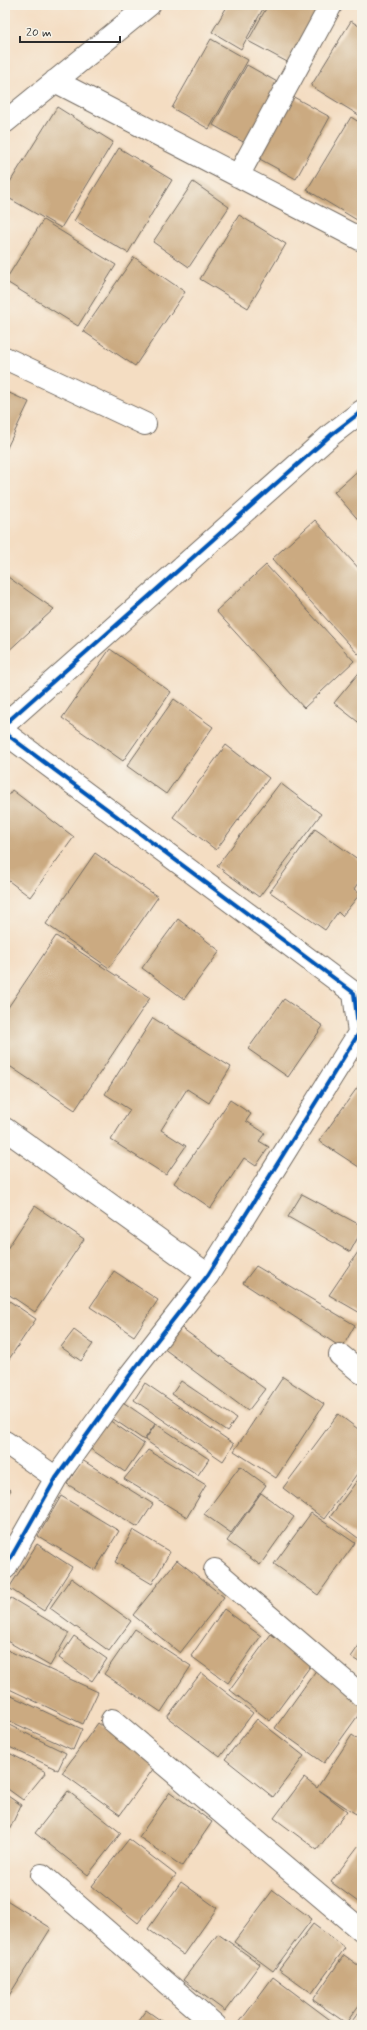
<svg xmlns="http://www.w3.org/2000/svg" width="367" height="2030" viewBox="0 0 367 2030" font-family="Mynerve,sans-serif">
<style>
.building{fill:#cbaa81}
.lines{fill:none;stroke-linecap:round;stroke-linejoin:round}
.street-casing{stroke:#716960;stroke-width:24}
.street{stroke:#fff;stroke-width:22}
.cycleway-casing{stroke:#f7f3e8;stroke-width:6}
.cycleway{stroke:#0057b8;stroke-width:4}
</style>
<rect width="100%" height="100%" fill="#f7f3e8"/>
<filter id="ink" filterUnits="userSpaceOnUse"><feTurbulence type="fractalNoise" baseFrequency=".025" numOctaves="2"/><feDisplacementMap in="SourceGraphic" scale="8" xChannelSelector="R" yChannelSelector="G"/><feConvolveMatrix kernelMatrix="1 2 1 2 8 2 1 2 1" color-interpolation-filters="sRGB"/></filter>
<filter id="wash" filterUnits="userSpaceOnUse"><feTurbulence type="fractalNoise" baseFrequency=".012" numOctaves="4" result="noise"/><feDisplacementMap in="SourceGraphic" scale="16" xChannelSelector="R" yChannelSelector="G"/><feGaussianBlur stdDeviation="0.9" result="paint"/><feColorMatrix in="noise" values="0 0 0 0 0 0 0 0 0 0 0 0 0 0 0 0 0 1.4 0 .05"/><feComposite in="paint" operator="in"/></filter>
<g filter="url(#wash)">
<rect width="100%" height="100%" fill="#f4ddc2"/>
<g id="blocks">
<path class="building" d="M228 5H265L241 49 212 32Z
M268 5H324L291 64 248 41Z
M351 21 362 28V117L311 86Z
M211 39 248 60 209 129 172 108Z
M247 65 279 83 245 143 213 125Z
M290 95 330 117 296 179 256 157Z
M57 107 113 142 61 228 5 196V190Z
M351 117 362 124V223L307 190Z
M119 148 172 180 128 253 74 221Z
M193 182 229 207 189 267 153 242Z
M239 215 286 244 248 308 200 279Z
M43 220 116 265 78 326 5 281Z
M134 257 185 292 135 366 83 331Z
M5 391 29 402 5 452Z
M362 467V524L334 492Z
M315 520 362 572V651L358 654 272 559Z
M266 565 354 661 304 708 216 611Z
M5 575 54 609 5 654Z
M110 649 171 692 123 761 62 718Z
M362 669V725L334 703Z
M174 699 213 727 166 794 127 766Z
M226 745 269 778 216 850 173 817Z
M280 783 321 814 259 897 217 866Z
M12 790 74 837 30 897 5 878V800Z
M315 829 362 862V877L354 889 360 894 342 916 338 912 325 930 270 892Z
M95 853 158 897 109 968 46 924Z
M178 919 220 951 184 999 142 968Z
M56 936 150 998 75 1110 5 1063V1012Z
M284 999 323 1026 288 1077 248 1049Z
M153 1018 231 1067 209 1103 187 1089 161 1130 186 1146 166 1175 111 1140 130 1110 105 1094Z
M362 1081V1169L319 1141Z
M230 1100 251 1114 246 1121 265 1133 259 1141 269 1147 256 1166 244 1158 211 1208 174 1183Z
M302 1194 362 1226V1230L350 1252 288 1217Z
M35 1206 84 1239 35 1312 5 1292V1252Z
M362 1246V1314L329 1295Z
M256 1266 355 1325 342 1348 243 1283Z
M114 1271 158 1300 134 1336 90 1307Z
M5 1298 36 1319 5 1365Z
M179 1326 265 1389 248 1411 163 1348Z
M74 1330 93 1344 81 1361 61 1347Z
M283 1377 324 1404 276 1478 234 1451Z
M181 1381 236 1418 227 1431 172 1394Z
M145 1383 234 1444 223 1461 134 1400Z
M117 1398 155 1424 144 1440 106 1414Z
M338 1414 362 1432V1467L324 1519 283 1488Z
M106 1418 144 1444 125 1472 86 1446Z
M156 1424 209 1459 198 1475 145 1440Z
M148 1450 206 1485 187 1517 124 1479Z
M82 1460 153 1504 138 1527 67 1484Z
M240 1466 266 1485 231 1533 204 1514Z
M362 1474V1541L330 1517Z
M5 1486 11 1490 5 1499Z
M261 1493 294 1517 260 1565 227 1541Z
M61 1496 119 1531 95 1570 38 1536Z
M311 1513 355 1543 318 1595 274 1564Z
M133 1530 170 1552 152 1584 115 1562Z
M37 1544 72 1567 44 1611 9 1588Z
M177 1560 224 1597 180 1653 133 1615Z
M71 1578 131 1621 109 1651 50 1608Z
M11 1598 69 1633 50 1666 5 1640V1607Z
M224 1609 261 1636 228 1683 191 1656Z
M135 1629 191 1666 161 1712 104 1674Z
M271 1634 312 1664 270 1721 230 1690Z
M74 1636 107 1659 92 1681 59 1658Z
M362 1641V1664L351 1657Z
M5 1649 98 1692 83 1724 5 1687Z
M317 1669 362 1701V1710L324 1763 275 1728Z
M201 1673 253 1713 220 1757 167 1717Z
M5 1693 82 1729 73 1750 5 1719Z
M257 1719 304 1756 273 1797 225 1759Z
M5 1723 66 1753 58 1770 5 1745Z
M98 1723 156 1765 120 1815 62 1773Z
M352 1735 362 1742V1805L356 1814 319 1790 347 1811 317 1850 274 1818 304 1778 317 1788Z
M5 1751 46 1772 23 1800 5 1787Z
M68 1791 121 1833 88 1875 35 1833Z
M170 1792 212 1822 182 1866 139 1837Z
M5 1794 21 1805 5 1839Z
M129 1839 176 1875 138 1923 92 1886Z
M362 1841V1905L331 1882Z
M181 1882 217 1908 184 1955 148 1929Z
M273 1890 312 1919 273 1971 234 1942Z
M5 1899 51 1928 5 2002Z
M313 1924 345 1948 312 1993 279 1969Z
M218 1934 260 1964 225 2011 183 1980Z
M344 1955 362 1968V2001L346 2023 313 2000Z
M273 1977 337 2025H242L239 2023Z
M362 2008V2025H349Z
M146 2010 167 2025H135Z"/>
</g>
</g>
<g filter="url(#ink)">
<use href="#blocks" fill-opacity="0" stroke="#716960" stroke-width="1"/>
<g class="lines">
<defs>
<path id="street" d="M55 81 362 240
M5 122 149 5
M238 176 331 5
M5 358 145 424
M5 724 332 434 362 411
M5 733 354 993 359 1033 208 1275 130 1375 56 1478 5 1568
M5 1129 208 1275
M340 1355 362 1373
M5 1442 56 1478
M215 1570 362 1696
M112 1720 362 1931
M42 1875 215 2025"/>
</defs>
<use href="#street" class="street-casing"/>
<use href="#street" class="street"/>
<defs>
<path id="cycleway" d="M5 724 332 434 362 411
M5 733 354 993 359 1033 208 1275 130 1375 56 1478 5 1568"/>
</defs>
<use href="#cycleway" class="cycleway-casing"/>
<use href="#cycleway" class="cycleway"/>
</g>
</g>
<rect width="367" height="2030" fill="none" stroke="#f7f3e8" stroke-width="20"/>
<path d="M20 36v6h100v-6" fill="none" stroke="#2b2b2b" stroke-width="2"/>
<text x="26" y="36" font-size="12" fill="#2b2b2b" stroke="#f7f3e8" stroke-width="3" paint-order="stroke">20 m</text>
</svg>
